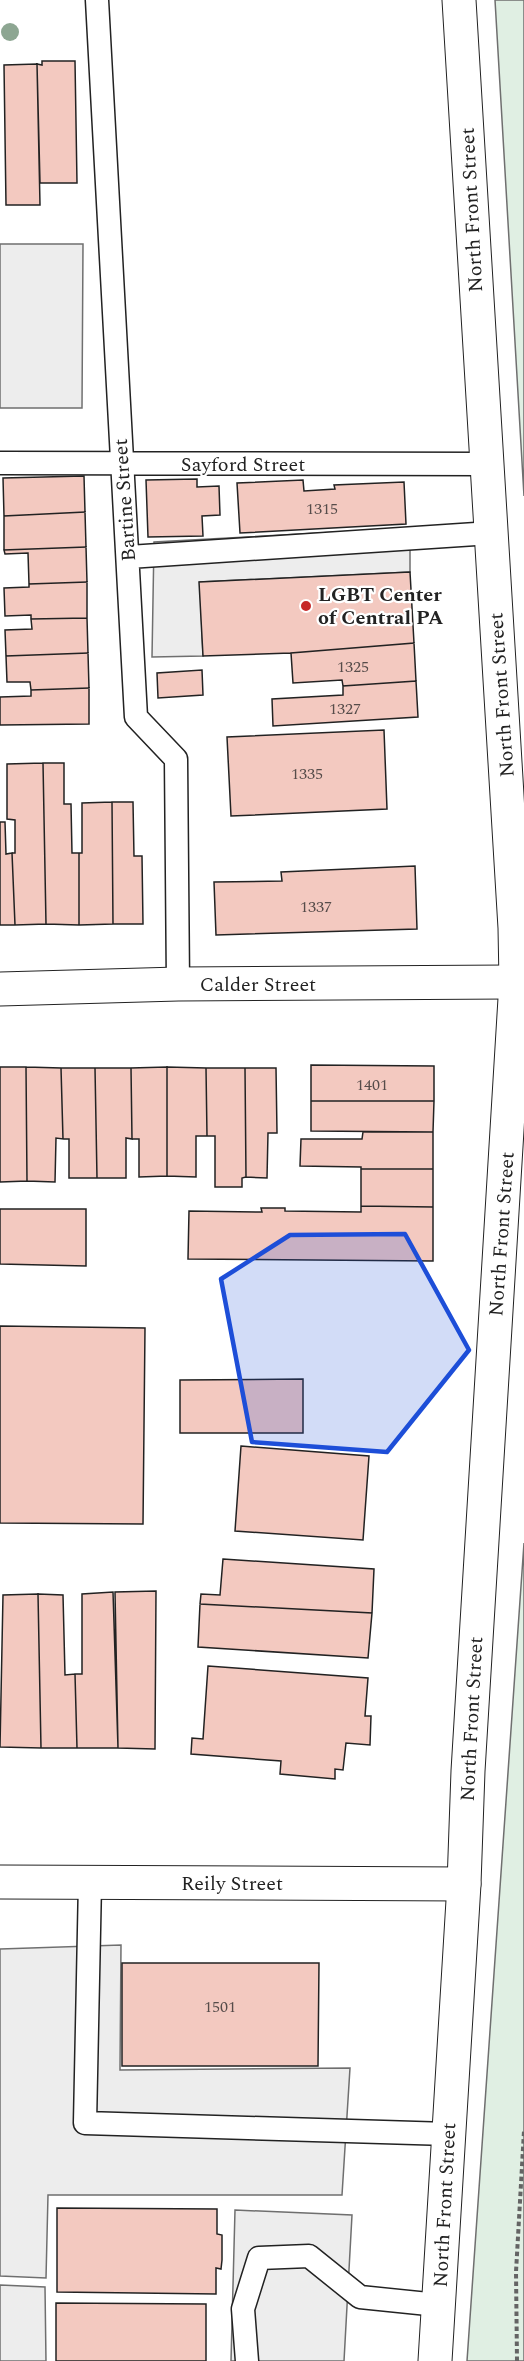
<svg xmlns="http://www.w3.org/2000/svg" width="524" height="2361" viewBox="0 0 524 2361" font-family="Spectral,serif">
<style>
.green{fill:#e0efe3;stroke:#6f6f6f;stroke-width:1.5}
.parking{fill:#ededed;stroke:#6f6f6f;stroke-width:1.5}
.building{fill:#f3c9c0;stroke:#222;stroke-width:1.5}
.lines{fill:none;stroke-linecap:round;stroke-linejoin:round}
.lane-casing{stroke:#222;stroke-width:25}
.street-casing{stroke:#222;stroke-width:35}
.secondary-casing{stroke:#222;stroke-width:35}
.primary-casing{stroke:#222;stroke-width:35}
.path{stroke:#646464;stroke-width:4;stroke-dasharray:4.5 3;stroke-linecap:butt}
.lane{stroke:#fff;stroke-width:22}
.street{stroke:#fff;stroke-width:33}
.secondary{stroke:#fff;stroke-width:33}
.primary{stroke:#fff;stroke-width:33}
.tree{fill:#8da692}
.marked{fill:#1d4ed8;fill-opacity:0.2;stroke:#1d4ed8;stroke-width:4.5;stroke-linejoin:round}
.poi-dot{fill:#c62828;stroke:#fff;stroke-width:2}
.labels{text-anchor:middle;stroke-width:4.5;stroke-linejoin:round;paint-order:stroke}
.number-label{font-size:16px;fill:#564c4a}
.street-label{font-size:20px;fill:#222;stroke:#fff}
.poi-label{font-size:20px;font-weight:bold;fill:#222;stroke:#fff;text-anchor:start}
</style>
<rect width="100%" height="100%" fill="#fff"/>
<path class="green" d="M495 0H524V496Z
M524 1543V2361H467Z"/>
<path class="parking" d="M0 244H83L82 408H0Z
M410 528V572L200 582 203 656 152 657 154 542Z
M121 1945 120 2070 350 2068 342 2195H48L46 2278 0 2276V1949Z
M235 2210 352 2215 344 2361H231Z
M0 2285 45 2287 46 2361H0Z"/>
<path class="building" d="M42 61H75L77 183H40L37 64 42 65Z
M37 64 40 205H6L4 65Z
M84 476 85 512 4 516 3 478Z
M197 479V487L219 486 220 515 202 516 203 536 148 537 146 480Z
M303 480 304 491 335 489 334 485 404 482 406 524 240 533 237 483Z
M85 512 86 547 4 550V516Z
M86 547 87 582 29 584 28 553 5 554 4 550Z
M410 572 414 643 291 653 203 656 199 582Z
M87 582V618L31 619V615L5 616 4 588 29 587V584Z
M87 618 88 653 6 656 5 630 32 629 31 619Z
M414 643 416 681 343 686 342 680 293 683 291 653Z
M88 653 89 688 31 690 30 682H7L6 656Z
M202 670 203 695 158 698 157 673Z
M416 681 418 717 273 726 272 699 343 695V686Z
M89 688V724L0 725V697L31 696V690Z
M384 730 387 809 231 816 227 737Z
M43 763H64V804H71L72 853H79V925L46 924Z
M43 763 46 924 15 925 12 853H15V820L7 819V764Z
M112 802H133L134 856H142L143 924H113Z
M112 802 113 924 79 925V853H82V803Z
M0 822H5L6 854 12 853 15 925H0Z
M415 866 417 929 216 935 214 882 282 881 281 872Z
M311 1065 434 1066V1101H311Z
M0 1067H26L27 1181 0 1182Z
M26 1067 61 1068 63 1139 56 1138 55 1182 27 1181Z
M167 1067V1176L139 1177V1139H132L131 1068Z
M167 1067 206 1068 207 1136H196V1177L167 1176Z
M61 1068H95L97 1178H69V1139H63Z
M95 1068H131L132 1139 126 1138V1178H97Z
M206 1068H245L246 1177 242 1178V1187H215V1136H207Z
M245 1068H276L277 1133H268L267 1178 246 1177Z
M311 1101H434L433 1132 311 1131Z
M363 1132H433V1169H361V1167L300 1166 301 1139H362Z
M361 1169H433V1207L361 1206Z
M361 1206 433 1207V1261L188 1259 189 1211 262 1212 261 1208H285V1211L361 1212Z
M0 1209H86V1266L0 1264Z
M0 1326 145 1328 143 1524 0 1523Z
M303 1379V1433H180V1380Z
M241 1446 369 1456 363 1540 235 1531Z
M223 1559 374 1569 372 1613 200 1604 201 1594 220 1595Z
M156 1591 155 1749 118 1748 115 1592Z
M113 1592 118 1748H77L75 1674H82V1594Z
M38 1594 41 1748 0 1747 3 1595Z
M38 1594 63 1595 65 1675 75 1674 77 1748H41Z
M200 1604 372 1613 368 1658 198 1647Z
M208 1666 368 1678 365 1716H371L370 1745 346 1743 343 1770 335 1769V1779L280 1774 281 1761 191 1754 192 1738 203 1739Z
M122 1963H319L318 2066H122Z
M57 2208 217 2209V2234L222 2235V2260L221 2269 216 2268V2294L57 2292Z
M56 2303 206 2304V2361H56Z"/>
<g class="lines">
<defs>
<path id="lane" d="M97 0 136 717 176 759 178 984
M0 463 486 464
M129 557 491 533
M90 1882 85 2123 448 2134
M247 2361 243 2309 259 2258 309 2256 360 2297 438 2305"/>
<path id="street" d="M0 989 178 984 516 982"/>
<path id="secondary" d="M0 1882 464 1884"/>
<path id="primary" d="M435 2361 464 1884 468 1771 516 982 515 928 459 0"/>
</defs>
<use href="#lane" class="lane-casing"/>
<use href="#street" class="street-casing"/>
<use href="#secondary" class="secondary-casing"/>
<use href="#primary" class="primary-casing"/>
<path class="path" d="M517 2361 516 2272 524 2131"/>
<use href="#lane" class="lane"/>
<use href="#street" class="street"/>
<use href="#secondary" class="secondary"/>
<use href="#primary" class="primary"/>
</g>
<circle class="tree" cx="10" cy="32" r="9"/>
<path class="marked" d="M405 1234 469 1350 387 1452 252 1442 221 1279 290 1235Z"/>
<circle class="poi-dot" cx="306" cy="606" r="6"/>
<g class="labels">
<g class="number-label">
<text x="322" y="514">1315</text>
<text x="353" y="672">1325</text>
<text x="345" y="714">1327</text>
<text x="307" y="779">1335</text>
<text x="316" y="912">1337</text>
<text x="372" y="1090">1401</text>
<text x="220" y="2012">1501</text>
</g>
<g class="street-label">
<text transform="translate(471 210) rotate(-93)" y="7">North Front Street</text>
<text x="243" y="471">Sayford Street</text>
<text transform="translate(124 500) rotate(-94)" y="7">Bartine Street</text>
<text transform="translate(501 695) rotate(-94)" y="7">North Front Street</text>
<text x="258" y="991">Calder Street</text>
<text transform="translate(501 1234) rotate(-86)" y="7">North Front Street</text>
<text transform="translate(471 1719) rotate(-87)" y="7">North Front Street</text>
<text x="232" y="1890">Reily Street</text>
<text transform="translate(444 2205) rotate(-87)" y="7">North Front Street</text>
</g>
<g class="poi-label">
<text x="318" y="601">LGBT Center<tspan x="318" dy="23">of Central PA</tspan></text>
</g>
</g>
</svg>
